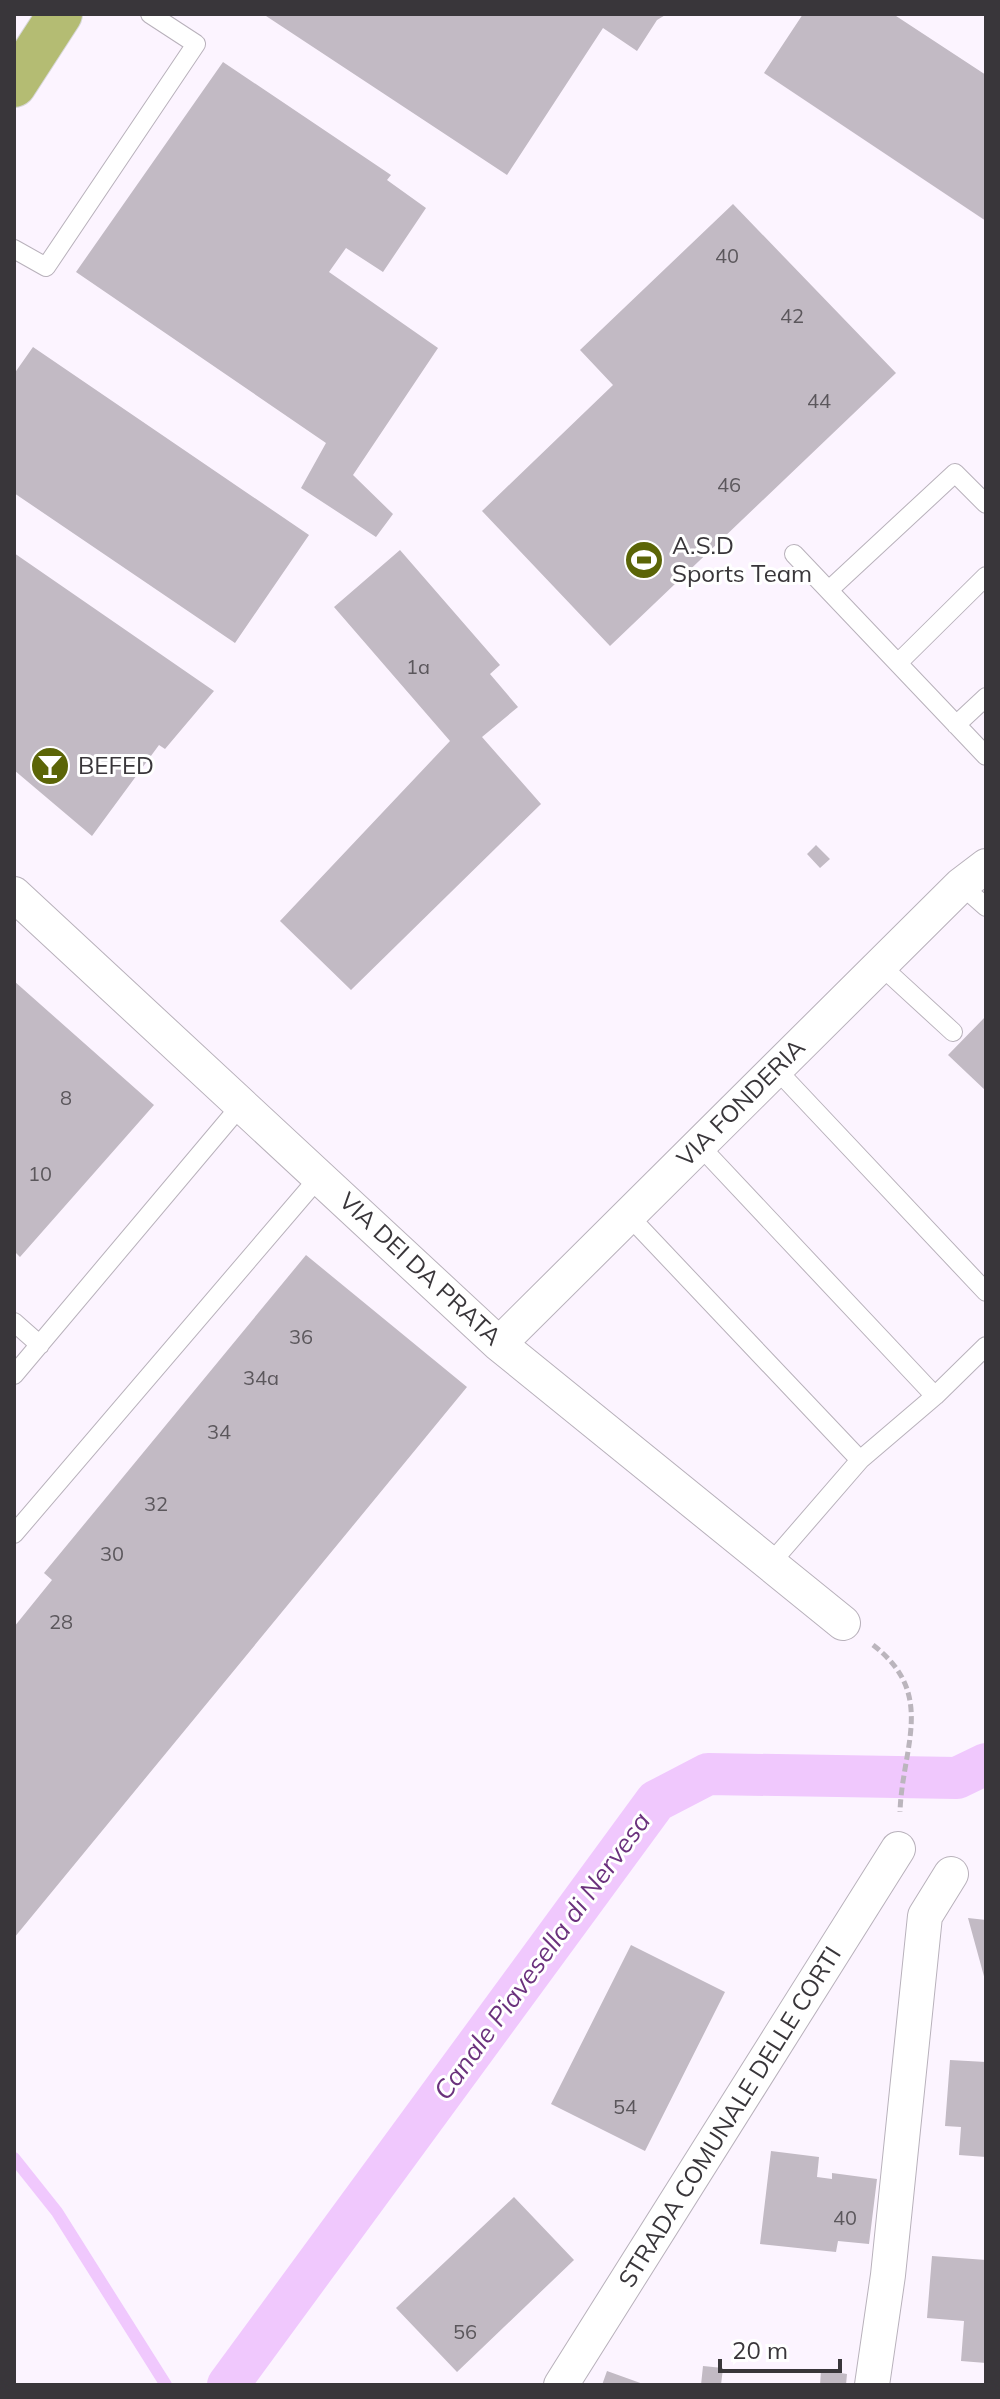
<svg xmlns="http://www.w3.org/2000/svg" width="1000" height="2399" viewBox="0 0 1000 2399" font-family="Mulish,sans-serif">
<style>
.lines{fill:none;stroke-linecap:round;stroke-linejoin:round}
.stream{stroke:#f0c8fd;stroke-width:12}
.canal{stroke:#f0c8fd;stroke-width:42}
.building{fill:#c2bac4}
.service-casing{stroke:#b8b1bb;stroke-width:20}
.minor-casing{stroke:#b8b1bb;stroke-width:36}
.primary-casing{stroke:#d7d7d8;stroke-width:46}
.path{stroke:#bbb5bd;stroke-width:5;stroke-dasharray:8 4;stroke-linecap:butt}
.service{stroke:#fff;stroke-width:18}
.minor{stroke:#fff;stroke-width:34}
.primary{stroke:#b4bc73;stroke-width:44}
.labels{text-anchor:middle;stroke-width:6;stroke-linejoin:round;paint-order:stroke}
.number-label{font-size:20px;fill:#5b575c}
.poi-label{font-size:24px;fill:#39363a;stroke:#fff;text-anchor:start}
.street-label{font-size:24px;fill:#39363a;stroke:#fff}
.water-label{font-size:26px;font-style:italic;fill:#6b327d;stroke:#fff}
</style>
<rect width="100%" height="100%" fill="#fcf4ff"/>
<g class="lines">
<path class="stream" d="M14 2158 57 2212 166 2385"/>
<path class="canal" d="M228 2385 656 1801 708 1774 957 1778 986 1764"/>
</g>
<path class="building" d="M263 14H667L657 20 637 51 603 28 507 175Z
M803 14H893L986 75V221L764 73Z
M223 62 391 175 387 180 426 208 383 272 346 248 329 272 438 348 353 475 393 514 376 537 301 488 326 443 76 272Z
M733 204 896 373 610 646 482 511 613 385 580 350Z
M33 347 309 535 235 643 14 493V374Z
M400 550 500 665 490 674 518 707 482 737 541 804 351 990 280 921 450 741 334 607Z
M14 553 214 691 165 749 159 745 92 836 14 770Z
M816 845 830 859 820 868 807 854Z
M14 981 154 1105 20 1257 14 1251Z
M986 1016V1091L948 1055Z
M306 1255 467 1387 14 1938V1627L52 1580 44 1573Z
M968 1918 986 1920V1980H985Z
M631 1945 725 1992 645 2151 551 2104Z
M950 2060 986 2062V2157L959 2155 961 2127 945 2126Z
M771 2151 819 2157 817 2177 832 2179V2173L877 2179 869 2244 838 2241 836 2252 760 2244Z
M514 2197 574 2260 457 2372 396 2308Z
M932 2256 986 2260V2363L961 2361 964 2321 927 2318Z
M703 2366 723 2368 721 2385H701Z
M821 2370 847 2374 846 2385H820Z
M607 2371 646 2385H602Z"/>
<g class="lines">
<defs>
<path id="service" d="M14 249 46 267 196 44 150 14
M794 554 986 756
M829 590 955 473 986 504
M898 663 986 576
M956 725 986 697
M961 885 986 907
M880 965 953 1032
M776 1069 986 1292
M699 1145 935 1396 986 1346
M628 1215 860 1460 935 1396
M14 1322 40 1345
M14 1375 242 1104
M14 1534 320 1176
M770 1564 860 1460"/>
<path id="minor" d="M14 894 499 1344 843 1623
M499 1344 961 885 986 866
M561 2385 898 1849
M872 2385 888 2275 925 1916 951 1874"/>
<path id="primary" d="M14 85 60 14"/>
</defs>
<use href="#service" class="service-casing"/>
<use href="#minor" class="minor-casing"/>
<use href="#primary" class="primary-casing"/>
<path class="path" d="M873 1645C937 1694 902 1747 900 1812"/>
<use href="#service" class="service"/>
<use href="#minor" class="minor"/>
<use href="#primary" class="primary"/>
</g>
<defs>
<symbol id="stadium-disc" viewBox="-11 -11 22 22"><circle r="9.5" fill="#5b6507" stroke="#fff"/><path d="M0-5a6.5 5 0 1 0 0 10a6.5 5 0 1 0 0-10ZM-3.5-1.8h7v3.6h-7Z" fill="#fff"/></symbol>
<symbol id="bar-disc" viewBox="-11 -11 22 22"><circle r="9.5" fill="#5b6507" stroke="#fff"/><path d="M-6-5H6L.8 .8V4.5H3.5V6h-7V4.5H-.8V.8Z" fill="#fff"/></symbol>
</defs>
<g fill-rule="evenodd">
<use href="#stadium-disc" x="622" y="538" width="44" height="44"/>
<use href="#bar-disc" x="28" y="744" width="44" height="44"/>
</g>
<g class="labels">
<g class="number-label">
<text x="727" y="263">40</text>
<text x="792" y="323">42</text>
<text x="819" y="408">44</text>
<text x="729" y="492">46</text>
<text x="418" y="674">1a</text>
<text x="66" y="1105">8</text>
<text x="40" y="1181">10</text>
<text x="301" y="1344">36</text>
<text x="261" y="1385">34a</text>
<text x="219" y="1439">34</text>
<text x="156" y="1511">32</text>
<text x="112" y="1561">30</text>
<text x="61" y="1629">28</text>
<text x="625" y="2114">54</text>
<text x="845" y="2225">40</text>
<text x="465" y="2339">56</text>
</g>
<g class="poi-label">
<text x="672" y="554">A.S.D<tspan x="672" dy="28">Sports Team</tspan></text>
<text x="78" y="774">BEFED</text>
</g>
<g class="street-label">
<text transform="translate(741 1103) rotate(-45)" y="8">VIA FONDERIA</text>
<text transform="translate(420 1269) rotate(43)" y="8">VIA DEI DA PRATA</text>
<text transform="translate(730 2117) rotate(-58)" y="8">STRADA COMUNALE DELLE CORTI</text>
</g>
<g class="water-label">
<text transform="translate(542 1956) rotate(-54)" y="9">Canale Piavesella di Nervesa</text>
</g>
</g>
<rect width="1000" height="2399" fill="none" stroke="#39363a" stroke-width="32"/>
<path d="M720 2359v12h120v-12" fill="none" stroke="#39363a" stroke-width="4"/>
<text x="732" y="2359" font-size="24" fill="#39363a" stroke="#ffffff" stroke-width="6" paint-order="stroke">20 m</text>
</svg>
